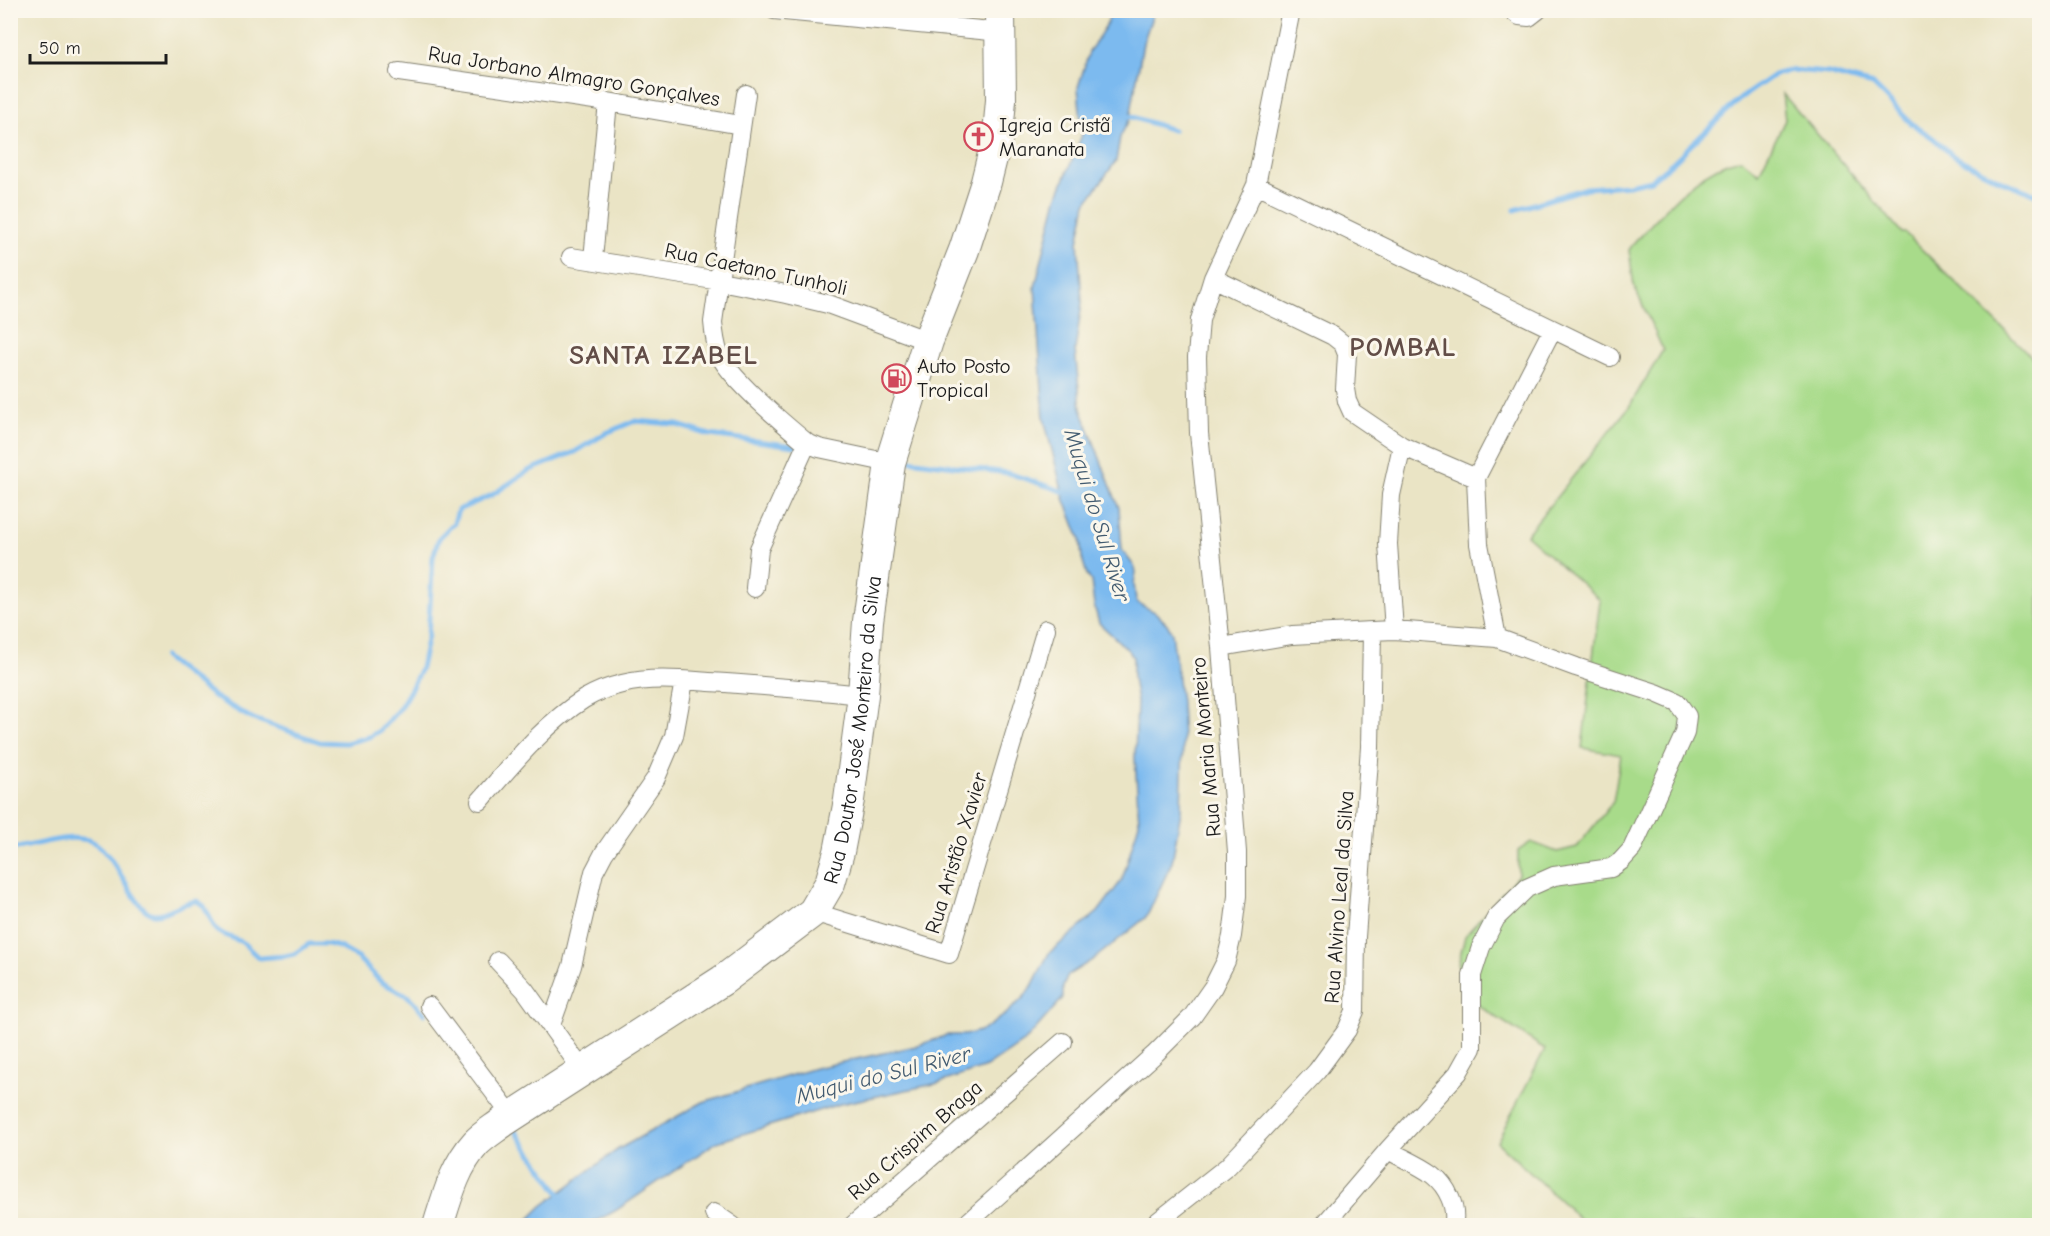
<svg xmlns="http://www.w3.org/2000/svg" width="2050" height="1236" viewBox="0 0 2050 1236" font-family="'Comic Neue',sans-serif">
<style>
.green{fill:#a8db8a;stroke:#627c53;stroke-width:1.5}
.water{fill:#7bbaef;stroke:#4c6b86;stroke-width:1.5}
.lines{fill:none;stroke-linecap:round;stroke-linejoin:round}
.stream{stroke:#7bbaef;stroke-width:5}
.street-casing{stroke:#838070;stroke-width:20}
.primary-casing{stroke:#838070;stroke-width:32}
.street{stroke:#fff;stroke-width:18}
.primary{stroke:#fff;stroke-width:30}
.labels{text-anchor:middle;stroke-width:6;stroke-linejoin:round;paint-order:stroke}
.street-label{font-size:21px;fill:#1c1c1c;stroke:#fbf7ec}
.poi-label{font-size:21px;fill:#1c1c1c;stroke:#fbf7ec;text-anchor:start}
.water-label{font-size:22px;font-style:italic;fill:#425b70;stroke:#fbf7ec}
.district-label{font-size:27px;font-weight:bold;letter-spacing:1.5px;fill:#624d47;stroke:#fbf7ec}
</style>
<rect width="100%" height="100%" fill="#fbf7ec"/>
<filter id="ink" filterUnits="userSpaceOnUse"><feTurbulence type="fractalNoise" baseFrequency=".0167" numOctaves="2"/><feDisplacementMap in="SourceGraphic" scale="12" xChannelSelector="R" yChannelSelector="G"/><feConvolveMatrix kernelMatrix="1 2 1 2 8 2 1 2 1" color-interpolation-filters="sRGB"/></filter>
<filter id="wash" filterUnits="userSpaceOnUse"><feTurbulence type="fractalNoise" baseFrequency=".008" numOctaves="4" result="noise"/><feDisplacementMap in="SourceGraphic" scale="24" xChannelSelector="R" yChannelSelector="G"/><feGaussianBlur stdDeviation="1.35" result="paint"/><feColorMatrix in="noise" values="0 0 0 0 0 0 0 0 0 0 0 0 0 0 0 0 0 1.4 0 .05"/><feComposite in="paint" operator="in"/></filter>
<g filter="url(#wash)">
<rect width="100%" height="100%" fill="#eae4c5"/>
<path class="green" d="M1782 93 1902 233H1905L2039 364V1225H1586L1497 1142 1545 1049 1473 1002 1458 965 1465 936 1518 875V851L1531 842 1557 852 1577 847 1613 802 1621 755 1582 748 1600 600 1526 535 1629 407 1663 350 1634 286 1629 250 1636 240C1667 209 1697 168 1741 159L1759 173 1785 120Z"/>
<path class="water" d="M1111 11H1154L1143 43 1130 118 1120 137 1116 161 1086 203 1078 242 1082 302 1075 350 1081 409 1119 508 1122 550 1134 566 1136 572 1134 584 1136 600 1139 604 1155 612 1167 624 1172 633 1181 702 1183 739 1181 811 1172 862 1149 912 1145 918 1094 959 1068 975 1063 987V998L1026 1040 986 1067 939 1083 840 1104 717 1142 615 1211 589 1225H523L542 1206 617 1150 703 1102 815 1068 916 1046 948 1035H965L983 1030 1006 1014 1024 997 1032 986 1049 953 1098 912 1122 880 1139 823 1135 758 1137 702 1133 678V657L1129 651 1099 623 1094 605 1091 581 1087 575 1082 558 1080 539 1064 498 1044 419 1035 287 1057 198 1082 135 1078 87 1089 52 1107 24Z"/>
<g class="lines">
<path class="stream" d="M1126 115 1173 130
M1515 210 1586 188 1628 185 1651 180 1672 163 1741 98 1774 75 1791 70 1828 73 1873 85 1912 124 1933 138 1953 156 2004 182 2040 196
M901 459 1008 473 1068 493
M164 657 216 698 251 718 320 742 346 743 369 737 380 730 399 709 412 687 421 668 428 635 433 557 439 538 454 523 458 510 492 495 528 471 575 452 606 433 635 421 674 424 710 435 802 447
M10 849C37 846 61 834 88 840 115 847 133 912 154 914 166 915 182 902 197 901L204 906 215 928 220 933 242 942 259 958 285 956 294 954 309 944H328L339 947 358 958 381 982 408 996 425 1014
M512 1126 562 1197"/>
</g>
</g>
<g filter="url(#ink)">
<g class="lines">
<defs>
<path id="street" d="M774 10 1001 32
M1512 10 1519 16 1529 17 1538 10
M399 72 608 102 741 125
M746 94 713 322C714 333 715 343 719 354 730 379 784 424 807 443L819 448 890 463
M1256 185 1610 357
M571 257 720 281 786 294 828 304 928 341
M593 259 608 102
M1213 278 1333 336 1343 344 1347 354 1345 389 1347 401 1352 412 1402 446 1476 478
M755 588 759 549 807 443
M1394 630 1388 544 1391 495 1402 446
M1497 638 1479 544 1476 478 1552 330
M1221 647 1292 635 1372 631 1394 630 1497 638 1576 667 1656 693 1677 702 1687 716 1685 733 1632 849 1621 861 1611 868 1554 876 1527 888 1496 918 1481 947 1472 975V1048L1458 1073 1388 1150 1323 1226
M480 801C512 765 543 725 584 699 596 692 609 687 622 684 650 677 681 680 709 682 760 685 812 690 863 695
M813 912 949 954 1046 629
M498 961 525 990 583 1071
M429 1006 512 1116
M551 1025 572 966 594 872 604 853 656 778 674 736 684 681
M1388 1150C1402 1158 1420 1165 1433 1175 1447 1186 1458 1208 1453 1226
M714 1213 733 1226
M852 1226 1063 1042
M964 1226 1154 1055 1192 1017 1213 987 1226 961 1232 936 1237 896V852L1221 647 1199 433 1197 357 1200 320 1213 278 1256 185 1291 10
M1152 1226 1228 1166 1317 1071 1347 1030 1355 1011 1356 937 1370 747 1372 631"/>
<g id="primary">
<path id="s1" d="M438 1226C447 1197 455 1166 476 1143 484 1135 494 1129 503 1122L723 980 813 912 830 883 839 852 849 800 863 695 868 621 890 463 928 341 964 250 986 182 998 134 1001 100 1000 10"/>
</g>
</defs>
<use href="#street" class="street-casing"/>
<use href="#primary" class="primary-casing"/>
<use href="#street" class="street"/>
<use href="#primary" class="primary"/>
</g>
</g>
<defs>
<symbol id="church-ring" viewBox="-11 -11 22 22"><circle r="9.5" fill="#fbf7ec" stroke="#d1495b" stroke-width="1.5"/><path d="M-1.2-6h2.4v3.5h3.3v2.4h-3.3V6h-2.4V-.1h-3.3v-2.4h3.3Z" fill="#d1495b"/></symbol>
<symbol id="fuel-ring" viewBox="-11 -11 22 22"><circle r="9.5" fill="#fbf7ec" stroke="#d1495b" stroke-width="1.5"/><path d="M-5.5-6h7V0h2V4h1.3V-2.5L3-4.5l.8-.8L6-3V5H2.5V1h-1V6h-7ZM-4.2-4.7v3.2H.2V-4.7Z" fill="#d1495b"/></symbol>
</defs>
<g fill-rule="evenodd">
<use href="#church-ring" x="962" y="120" width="33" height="33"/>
<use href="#fuel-ring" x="880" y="362" width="33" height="33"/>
</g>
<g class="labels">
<g class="street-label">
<text transform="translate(574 76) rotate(9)" y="7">Rua Jorbano Almagro Gonçalves</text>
<text transform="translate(756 269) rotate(12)" y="7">Rua Caetano Tunholi</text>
<text dy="7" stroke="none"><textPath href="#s1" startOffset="690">Rua Doutor José Monteiro da Silva</textPath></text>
<text transform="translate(1206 747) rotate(-95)" y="7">Rua Maria Monteiro</text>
<text transform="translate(956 853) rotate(-73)" y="7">Rua Aristão Xavier</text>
<text transform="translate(1339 897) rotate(-86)" y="7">Rua Alvino Leal da Silva</text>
<text transform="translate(915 1140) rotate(-41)" y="7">Rua Crispim Braga</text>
</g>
<g class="poi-label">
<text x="999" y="132">Igreja Cristã<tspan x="999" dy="24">Maranata</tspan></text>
<text x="917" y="373">Auto Posto<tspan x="917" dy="24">Tropical</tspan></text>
</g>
<g class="water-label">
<text transform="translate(1098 515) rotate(73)" y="8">Muqui do Sul River</text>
<text transform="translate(883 1074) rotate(-14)" y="8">Muqui do Sul River</text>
</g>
<g class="district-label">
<text x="1403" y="356">POMBAL</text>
<text x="664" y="364">SANTA IZABEL</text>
</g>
</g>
<rect width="2050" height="1236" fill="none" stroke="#fbf7ec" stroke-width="36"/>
<path d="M30 54v9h136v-9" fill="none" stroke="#1c1c1c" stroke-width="3"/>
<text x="39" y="54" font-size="18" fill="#1c1c1c" stroke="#fbf7ec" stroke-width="4.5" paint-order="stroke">50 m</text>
</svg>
